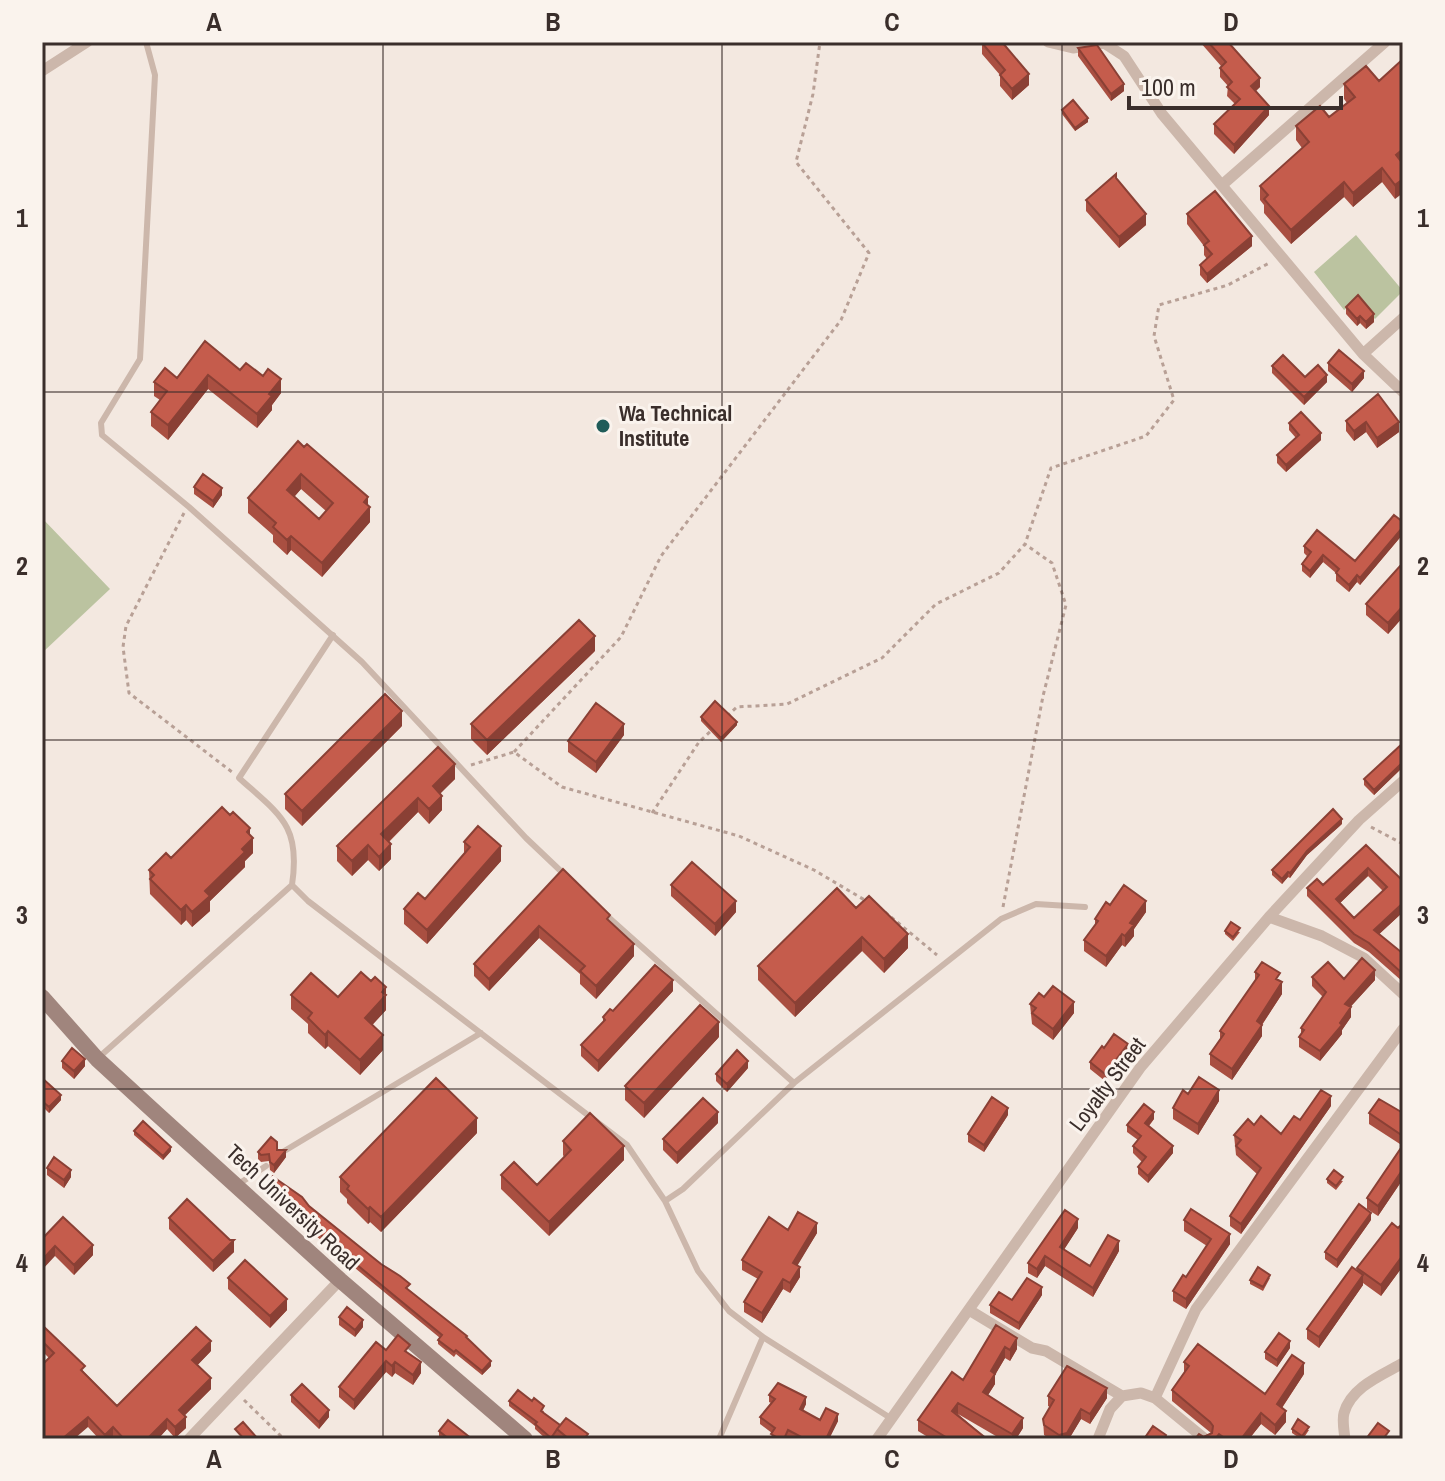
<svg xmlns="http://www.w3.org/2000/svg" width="1445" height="1481" viewBox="0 0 1445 1481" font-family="'Archivo Narrow',sans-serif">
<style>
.green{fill:#bbc3a0}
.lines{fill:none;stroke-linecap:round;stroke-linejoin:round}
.path{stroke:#b8a096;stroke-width:3;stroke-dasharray:4 4;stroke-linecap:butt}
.lane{stroke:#ccb7ab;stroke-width:6}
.street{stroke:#ccb7ab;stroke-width:11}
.secondary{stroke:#a0857d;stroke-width:16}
.wall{fill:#a94f41;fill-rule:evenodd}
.shaded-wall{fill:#8a4035}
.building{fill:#c55c4c;stroke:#8a4035;stroke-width:2;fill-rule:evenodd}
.grid{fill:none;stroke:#3a2e2b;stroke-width:2;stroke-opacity:0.55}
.poi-dot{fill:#205c59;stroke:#faf3ed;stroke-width:3}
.labels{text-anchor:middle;stroke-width:6;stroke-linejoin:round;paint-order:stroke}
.poi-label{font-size:22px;font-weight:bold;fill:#3a2e2b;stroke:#faf3ed;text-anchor:start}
.street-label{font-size:22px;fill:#3a2e2b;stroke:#faf3ed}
.neatline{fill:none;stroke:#3a2e2b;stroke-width:3}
.grid-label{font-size:26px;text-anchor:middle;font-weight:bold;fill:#3a2e2b}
</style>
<rect width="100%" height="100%" fill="#f3e8e0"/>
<path class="green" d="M1356 235 1403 291 1375 319 1357 301 1344 310 1314 272Z
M42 518 110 589 42 653Z"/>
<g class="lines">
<path class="path" d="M184 513 126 626 123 647 129 693 232 772
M727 716 737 707 787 704 882 658 936 604 999 573 1025 544 1051 468 1146 436 1174 400 1154 336 1159 305 1228 285 1271 262
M514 752 621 637 661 556 841 320 869 253 796 162 813 94 820 42
M471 765 514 752 562 787 739 836 814 870 868 902
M652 813 699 742 713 729
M1371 827 1403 844
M1003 907 1043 696 1066 605 1052 563 1026 545
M885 912 937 955
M244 1400 284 1439"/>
<path class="lane" d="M146 42 155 75 140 359 101 423 102 435 189 507 362 662 526 838 566 876
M292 885 308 901 627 1145 665 1201 698 1271 729 1311 763 1337 892 1419
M606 915 794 1083 683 1189 665 1201
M97 1059 292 885C301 825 280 815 239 778L333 635
M794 1083 1001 919 1036 904 1085 907
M281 1153 481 1033
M237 1185 266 1166
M719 1439 763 1337"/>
<path class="street" d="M1048 42 1073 48 1104 43 1124 56 1162 114 1363 354 1403 392
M42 71 87 42
M1222 185 1385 42
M1363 354 1403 318
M1269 917 1322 936 1364 958 1403 994
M969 1310 1032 1348 1046 1351 1122 1396
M1155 1398 1196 1309 1403 1029
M189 1439 340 1280
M877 1439 1140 1068 1269 917 1359 820 1403 781
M1098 1439 1110 1409 1122 1396 1141 1393 1155 1398 1205 1439
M1345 1439C1344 1431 1342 1420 1344 1413 1351 1387 1382 1375 1403 1363"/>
<path class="secondary" d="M42 997 97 1059 157 1114 340 1280 525 1439"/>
</g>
<path class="wall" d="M1200 42H1228L1260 87 1255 91 1269 115 1234 154 1214 134V124L1235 104 1227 96 1228 86 1220 77V68L1221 66Z
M982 43 1029 85 1012 100 1000 86V75L982 54Z
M1078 48 1124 91 1111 101 1078 56Z
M1403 59 1395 199 1382 182 1353 207 1344 197 1291 244 1264 213V205L1260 200V186L1302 148 1296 140V126L1329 117 1347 103 1344 99V84L1379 81Z
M1062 110 1088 122 1075 131 1062 114Z
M1116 178 1146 225 1119 248 1086 211V200Z
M1187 214 1252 246 1207 283 1200 275V265L1207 259 1204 255V246L1187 224Z
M1346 307 1374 322 1366 329 1360 323 1357 326 1346 314Z
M1328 363 1364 378 1352 392 1328 371Z
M1272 366 1305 377 1327 382 1304 405 1272 373Z
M240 370 281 393 272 405V410L257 428 208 389 168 440 151 426V412L160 400 154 396V382Z
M1378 394 1399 432 1377 448 1366 432 1354 441 1346 431V421Z
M1289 423 1321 440 1286 472 1277 463V455L1296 438 1289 430Z
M298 441 368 506 370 522 322 577 291 550 287 555 273 542V535L248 513V498ZM301 489 326 511 319 519 294 497Z
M194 487 222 495 213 508 194 494Z
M1403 522V534L1360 585 1357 582 1349 592 1336 581V573L1323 562 1310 578 1302 571V564L1307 556 1304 553V546L1355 561Z
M1403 568V617L1388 634 1366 615V604Z
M595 651 487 755 471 739V724Z
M701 717 737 725 721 742 701 721Z
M402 726 302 826 285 809V794Z
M624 735 596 773 568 752V741Z
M1403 746V767L1374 795 1364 785V779Z
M438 747 455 779 440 793 442 810 429 824 418 812 389 842 391 859 379 871 368 860 352 876 337 861V846Z
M1342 824 1307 855 1290 878 1288 877 1282 884 1272 875V870Z
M250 835 253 853 245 861V867L210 901V911L192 927 186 920 181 925 150 894 149 870Z
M464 842 501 861 427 944 404 924V909L425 899 464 855Z
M1366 845 1403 912 1379 934 1401 952 1403 950V982L1369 952 1354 943 1307 896V888L1323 885ZM1368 876 1383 891 1354 918 1340 903Z
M563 869 610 922 634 956 596 999 580 984V974L539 938 489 991 474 976V964Z
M671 885 736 912 715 936 671 896Z
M1110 905 1146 912 1134 929V936L1125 947 1122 945 1106 967 1084 951V940L1095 925V919Z
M856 908 908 948 884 973 862 951 795 1017 758 980V966Z
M1225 931 1240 932 1233 941 1225 934Z
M1255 972 1280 982 1282 994 1262 1025V1036L1232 1080 1210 1065V1054L1220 1039V1031L1255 981Z
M1312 977 1375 980 1350 1007 1351 1017 1342 1030V1034L1320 1061 1299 1047V1037L1301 1034V1028L1323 997 1312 986Z
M371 981 386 987V1010L372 1025 383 1050 360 1075 328 1046 325 1049 308 1033V1024L291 1009V995L338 997Z
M673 991 598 1072 581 1056V1045L603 1022V1017L613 1011Z
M1044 997 1074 1013 1053 1040 1032 1024 1030 1004Z
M719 1037 644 1118 625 1100V1086Z
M1104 1048 1128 1052 1105 1081 1090 1069V1062Z
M62 1061 85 1066 74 1079 62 1068Z
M748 1068 727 1092 716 1081V1074Z
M42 1078 61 1100 49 1113 42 1106Z
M1219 1101 1198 1135 1173 1119V1108Z
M1331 1106 1241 1234 1230 1226V1216L1257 1174 1236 1155 1234 1135 1254 1125 1281 1134 1300 1120Z
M1369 1113H1403V1179L1378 1216 1367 1209V1198L1403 1146 1369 1124Z
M1008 1115 984 1152 968 1142V1134Z
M1154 1119 1149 1126 1173 1153 1148 1183 1138 1174V1167L1142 1162 1133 1153V1146L1138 1140 1127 1132V1125Z
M718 1123 677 1164 663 1150V1139Z
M134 1131 171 1151 163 1160 134 1135Z
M477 1133 381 1232 370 1222 368 1224 347 1203V1199L340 1192V1177Z
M563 1141 624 1160 549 1236 501 1189V1175L537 1185 564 1157 563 1155Z
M277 1150 286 1157 274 1173 270 1170 269 1161 261 1162 258 1159V1152Z
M47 1168 71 1177 64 1188 47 1175Z
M1327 1179 1343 1181 1336 1190 1327 1183Z
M268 1181 309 1206 467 1338 491 1366 482 1375 456 1354 454 1357 438 1344V1340L440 1338 293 1217 295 1211 268 1186Z
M169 1218 234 1252 213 1272 169 1229Z
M1184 1220 1230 1244 1186 1309 1173 1301V1291L1186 1277 1207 1246 1184 1231Z
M1371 1220 1337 1268 1325 1259V1252Z
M1403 1223V1266L1381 1296 1363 1283V1285L1319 1348 1307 1339V1329L1357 1270V1268Z
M1078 1228 1064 1249 1090 1266 1119 1251 1093 1297 1045 1266 1037 1278 1028 1273V1263Z
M788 1230 817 1233 797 1265 800 1277 790 1293 783 1289 762 1323 744 1312V1302L758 1279 742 1270V1260Z
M42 1239 93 1255 74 1275 55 1256Z
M228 1278 287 1310 270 1328 228 1289Z
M1270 1278 1263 1291 1250 1284V1280Z
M1042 1295 1019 1330 990 1313V1305Z
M339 1317 363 1327 355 1337 339 1325Z
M42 1325 85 1373 117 1406 211 1351 197 1365 211 1389 184 1416 186 1428 175 1438 167 1429 158 1439H114L113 1438 111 1439H99L88 1427 49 1358 42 1351Z
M996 1325 1017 1349 1010 1361 1005 1358 995 1375V1384L988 1395 1023 1428 1016 1439H1001L958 1414 987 1439H931L918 1431V1420L963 1380Z
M1290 1348 1277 1367 1265 1359V1352Z
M386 1350 410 1355 421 1373 413 1385 395 1373 392 1377 386 1372 354 1410 339 1397V1387Z
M1184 1362 1265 1394 1304 1374 1282 1408 1286 1422 1275 1435 1261 1424 1249 1439H1195L1211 1433 1172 1401V1390L1184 1373Z
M291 1395 329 1417 319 1429 291 1402Z
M769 1395 806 1404 803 1411 820 1420 838 1421 829 1439H793L788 1437 787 1439H771L772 1433 760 1424V1417L771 1403 769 1402Z
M1048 1396 1107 1398 1090 1424 1081 1419 1069 1439H1050L1044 1435 1043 1419 1050 1407 1048 1406Z
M509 1401 544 1411 543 1413 560 1425 588 1439H557V1436L554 1439H546L535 1429V1426L509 1406Z
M1292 1429 1309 1430 1303 1439H1301L1292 1433Z
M439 1431 472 1439H441L439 1437Z"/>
<path class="shaded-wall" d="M1029 74V85L1012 100V89Z
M1260 78V87L1251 96V86Z
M1124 84V91L1111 101V94Z
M1269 106V115L1234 154V145Z
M1088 118V122L1075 131V128Z
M1403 149V163L1396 155Z
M1382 168V182L1353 207V193Z
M1403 179V193L1395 199V185Z
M1344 182V197L1291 244V230Z
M1146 214V225L1119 248V237Z
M1252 236V246L1207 283V274Z
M1374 314V322L1366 329V322Z
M1360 316V323L1357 326V319Z
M1364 371V378L1352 392V384Z
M208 375V389L168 440V425Z
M1327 375V382L1304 405V397Z
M281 379V393L272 405V410L257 428V414L269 394Z
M1366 422V432L1354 441V431Z
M1399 422V432L1377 448V438Z
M1321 433V440L1286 472V465Z
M301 474V489L287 505V490Z
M222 488V495L213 508V501Z
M368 497V509L370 507V522L322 577V563Z
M1403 527V534L1360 585V578Z
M291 536V550L287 555V540Z
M1323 555V562L1310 578V571Z
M1357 575V582L1349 592V585Z
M1403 606V617L1388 634V623Z
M595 636V651L487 755V740Z
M402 711V726L302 826V811Z
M737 722V725L721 742V738Z
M624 724V735L596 773V762Z
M1403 762V767L1374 795V790Z
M455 764V779L433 801V786Z
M442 796V810L429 824V809Z
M418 798V812L381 849V834Z
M1342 819V824L1307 855 1290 878V873L1307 851Z
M250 828V841L253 838V853L245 861V867L210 901V911L192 927V912L205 891 242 849 247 832Z
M391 844V859L379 871V857Z
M368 845V860L352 876V861Z
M501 846V861L427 944V930Z
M1368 868V876L1336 907V899Z
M1288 872V877L1282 884V879Z
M736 901V912L715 936V924Z
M1146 901V912L1134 929V936L1125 947V936L1130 923Z
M1403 903V912L1374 939V930Z
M186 905V920L181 925V910Z
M539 926V938L489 991V979Z
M908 934V948L884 973V959Z
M1122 934V945L1106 967V956Z
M862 937V951L795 1017V1003Z
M634 944V956L596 999V986Z
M1375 970V980L1345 1013V1004Z
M673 980V991L598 1072V1061Z
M1282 982V994L1257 1032V1021Z
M386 987V1010L365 1033V1018Z
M1074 1002V1013L1053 1040V1029Z
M1351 1007V1017L1342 1030V1034L1320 1061V1051Z
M719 1022V1037L644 1118V1103Z
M1262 1025V1036L1232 1080V1069Z
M328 1031V1046L325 1049V1035Z
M383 1035V1050L360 1075V1060Z
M1128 1044V1052L1105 1081V1074Z
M85 1059V1066L74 1079V1071Z
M748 1061V1068L727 1092V1084Z
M1219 1090V1101L1198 1135V1124Z
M61 1095V1100L49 1113V1107Z
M1331 1096V1106L1241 1234V1224Z
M1008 1108V1115L984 1152V1145Z
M718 1112V1123L677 1164V1153Z
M1154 1112V1119L1145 1130V1123Z
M477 1118V1133L381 1232V1217Z
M624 1146V1160L549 1236V1222Z
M1173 1146V1153L1148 1183V1176Z
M171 1147V1151L163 1160V1156Z
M286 1150V1157L274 1173V1165Z
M1403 1169V1179L1378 1216V1206Z
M71 1170V1177L64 1188V1180Z
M370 1207V1222L368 1224V1209Z
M1371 1213V1220L1337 1268V1260Z
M1078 1219V1228L1060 1256V1247Z
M817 1223V1233L793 1273V1263Z
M1230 1234V1244L1186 1309V1299Z
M234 1240V1252L213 1272V1261Z
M1119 1241V1251L1093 1297V1288Z
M93 1245V1255L74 1275V1265Z
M55 1246V1256L42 1270V1260Z
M1403 1255V1266L1381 1296V1285Z
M1045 1256V1266L1037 1278V1269Z
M800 1267V1277L790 1293V1283Z
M1363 1275V1285L1319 1348V1337Z
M783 1279V1289L762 1323V1313Z
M1042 1287V1295L1019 1330V1323Z
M287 1299V1310L270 1328V1316Z
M363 1320V1327L355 1337V1330Z
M1017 1338V1349L1010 1361V1350Z
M211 1341V1351L192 1371V1360Z
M1290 1341V1348L1277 1367V1360Z
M1005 1347V1358L995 1375V1384L983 1403V1392L991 1371Z
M386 1361V1372L354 1410V1400Z
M491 1361V1366L482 1375V1371Z
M395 1362V1373L392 1377V1366Z
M421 1362V1373L413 1385V1375Z
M1304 1363V1374L1277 1415V1404Z
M211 1378V1389L179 1421V1410Z
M1107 1388V1398L1090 1424V1414Z
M806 1397V1404L800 1416V1409Z
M958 1403V1414L952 1411Z
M1081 1409V1419L1069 1439H1059V1435Z
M329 1410V1417L319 1429V1422Z
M1286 1411V1422L1275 1435V1425Z
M1261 1413V1424L1249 1439H1241Z
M838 1414V1421L829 1439H826Z
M88 1417V1427L74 1439H62Z
M186 1417V1428L175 1438V1427Z
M1023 1418V1428L1016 1439H1012V1434Z
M167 1419V1429L158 1439H148Z
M113 1427V1438L111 1439H105V1435Z"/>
<path class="building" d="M983 42H1002L1029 74 1012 89 1000 75 1005 70 982 43Z
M1208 42H1228L1260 78 1251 86 1269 106 1234 145 1214 124 1240 99 1227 87 1232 82 1220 68 1226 62Z
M1097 45 1124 84 1111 94 1078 48Z
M1403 59V149L1396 155 1403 164V179L1395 185 1382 168 1353 193 1344 182 1291 230 1264 199 1268 195 1260 186 1309 142 1296 126 1320 106 1329 117 1355 97 1344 84 1366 66 1379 81Z
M1073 100 1088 118 1075 128 1062 110Z
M1116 174V178L1146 214 1119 237 1086 200Z
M1215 191 1252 236 1207 274 1200 265 1212 254 1204 245 1209 241 1187 214Z
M1358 295 1374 314 1366 322 1360 316 1357 319 1346 307Z
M205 341 240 370 246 363 263 376 268 369 281 379 269 394 272 396 257 414 208 375 168 425 151 412 167 391 154 382 165 368 177 378Z
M1339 350 1364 371 1352 384 1328 363Z
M1283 355 1305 377 1318 365 1327 375 1304 397 1272 366Z
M1378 394 1399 422 1377 438 1366 422 1354 431 1346 421Z
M1301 412 1321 433 1286 465 1277 455 1299 435 1289 423Z
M298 441 304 447 307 444 368 497 364 502 370 507 322 563 291 536 287 540 273 527 276 523 248 498ZM301 474 333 503 319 519 287 490Z
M203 474 222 488 213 501 194 487Z
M1394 515 1403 522V527L1360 578 1357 575 1349 585 1336 573 1339 569 1323 555 1310 571 1302 564 1311 552 1304 546 1317 530 1355 561Z
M1400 566 1403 568V606L1388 623 1366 604Z
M579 620 595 636 487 740 471 724Z
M385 694 402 711 302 811 285 794Z
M715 701 737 722 721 738 701 717Z
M596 703 624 724 596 762 568 741Z
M1402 744 1403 746V762L1374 790 1364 779Z
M438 747 455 764 433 786 442 796 429 809 418 798 381 834 391 844 379 857 368 845 352 861 337 846Z
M222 807 230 815 233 812 250 828 247 832 253 838 242 849 245 852 205 891 210 896 192 912 186 905 181 910 150 879 154 875 149 870 166 853 171 858Z
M1333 809 1342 819 1307 851 1290 873 1288 872 1282 879 1272 870Z
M478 826 501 846 427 930 404 909 418 893 425 899 470 847 464 842Z
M1366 845 1401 879 1403 877V903L1374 930 1401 952 1403 950V974L1369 943 1354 934 1307 888 1317 879 1323 885ZM1368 868 1387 887 1354 918 1336 899Z
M692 862 736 901 715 924 671 885Z
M563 869 610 915 607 919 634 944 596 986 580 971 585 966 539 926 489 979 474 964Z
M1124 885 1146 901 1130 923 1134 925 1125 936 1122 934 1106 956 1084 940 1098 921 1095 919 1106 902 1110 905Z
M837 888 856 908 869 896 908 934 884 959 862 937 795 1003 758 966Z
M1231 922 1240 928 1233 937 1225 931Z
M1362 958 1375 970 1345 1004 1351 1007 1340 1023 1342 1025 1320 1051 1299 1037 1304 1030 1301 1028 1326 992 1312 977 1328 962 1344 979Z
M1262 962 1280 973 1276 979 1282 982 1257 1021 1262 1025 1232 1069 1210 1054 1224 1034 1220 1031 1259 975 1255 972Z
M655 965 673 980 598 1061 581 1045 605 1020 603 1017 610 1009 613 1011Z
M361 972 371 981 375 977 386 987 382 992 386 995 365 1018 383 1035 360 1060 328 1031 325 1035 308 1018 312 1013 291 995 311 973 338 997Z
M1053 986 1074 1002 1053 1029 1032 1013 1036 1008 1030 1004 1039 993 1044 997Z
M700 1005 719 1022 644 1103 625 1086Z
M1114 1034 1128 1044 1105 1074 1090 1062 1102 1046 1104 1048Z
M72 1048 85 1059 74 1071 62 1061Z
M737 1050 748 1061 727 1084 716 1074Z
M1199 1077 1219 1090 1198 1124 1173 1108 1183 1090 1188 1094Z
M42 1078 61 1095 49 1107 42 1101Z
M436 1078 477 1118 381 1217 370 1207 368 1209 347 1189 349 1186 340 1177Z
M1321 1090 1331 1096 1241 1224 1230 1216 1261 1168 1236 1146 1241 1140 1234 1135 1248 1119 1254 1125 1261 1116 1281 1134 1294 1116 1300 1120Z
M992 1097 1008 1108 984 1145 968 1134Z
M703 1098 718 1112 677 1153 663 1139Z
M1379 1099 1403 1113V1136L1369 1113Z
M1144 1104 1154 1112 1145 1123 1173 1146 1148 1176 1138 1167 1146 1157 1133 1146 1141 1136 1127 1125Z
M590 1113 624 1146 549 1222 501 1175 514 1162 537 1185 571 1150 563 1141Z
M143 1121 171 1147 163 1156 134 1131Z
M271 1137 277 1142V1150H286L274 1165 270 1162 269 1154 261 1155 258 1152Z
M1403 1145V1169L1378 1206 1367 1198Z
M54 1157 71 1170 64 1180 47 1168Z
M1334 1170 1343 1177 1336 1186 1327 1179Z
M272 1176 302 1197 309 1206 381 1264 400 1276 410 1284 406 1288 467 1336 466 1337 491 1361 482 1371 456 1350 454 1352 438 1340 442 1335 293 1212 297 1208 268 1181Z
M187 1199 230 1240H234L213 1261 169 1218Z
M1359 1204 1371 1213 1337 1260 1325 1252Z
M1191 1209 1230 1234 1186 1299 1173 1291 1183 1275 1186 1277 1211 1239 1184 1220Z
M1065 1210 1078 1219 1060 1247 1090 1266 1108 1235 1119 1241 1093 1288 1045 1256 1037 1269 1028 1263Z
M798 1212 817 1223 793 1263 800 1267 790 1283 783 1279 762 1313 744 1302 762 1272 742 1260 769 1217 788 1230Z
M63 1217 93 1245 74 1265 55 1246 42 1260V1239Z
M1392 1223 1398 1228 1403 1223V1255L1381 1285 1357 1268Z
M245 1260 287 1299 270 1316 228 1278Z
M1258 1267 1270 1275 1263 1287 1250 1280Z
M1352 1267 1363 1275 1319 1337 1307 1329Z
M1027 1278 1042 1287 1019 1323 990 1305 999 1292 1012 1300Z
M347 1307 363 1320 355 1330 339 1317Z
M42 1325 85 1366 81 1370 117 1406 196 1327 211 1341 192 1360 211 1378 179 1410 186 1417 175 1427 167 1419 148 1438 149 1439H124L113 1427 105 1435 88 1417 62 1439H42V1365L54 1353 42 1341Z
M996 1325 1017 1338 1010 1350 1005 1347 991 1371 995 1374 983 1392 1023 1418 1012 1434 958 1403 952 1411 987 1439H949L918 1420 952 1372 963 1380Z
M1279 1333 1290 1341 1277 1360 1265 1352Z
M398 1335 410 1345 405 1351 421 1362 413 1375 395 1362 392 1366 386 1361 354 1400 339 1387 376 1342 386 1350Z
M1198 1344 1265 1394 1292 1355 1304 1363 1277 1404 1286 1411 1275 1425 1261 1413 1241 1439H1226L1219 1434 1215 1439H1195L1199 1434 1204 1437 1212 1433 1213 1426 1210 1422 1172 1390 1189 1366 1184 1362Z
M1067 1366 1107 1388 1090 1414 1081 1409 1067 1433 1059 1435 1044 1425 1043 1419 1054 1400 1048 1396Z
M778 1383 806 1397 800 1409 820 1420 826 1408 838 1414 826 1439H805L788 1430 784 1439H780L771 1434 775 1428 760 1417 775 1399 769 1395Z
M302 1384 329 1410 319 1422 291 1395Z
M518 1390 532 1401 534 1398 544 1406 541 1411 560 1425 551 1438 535 1424 537 1422 509 1401Z
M566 1418 588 1434 585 1438 587 1439H569L557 1429Z
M1298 1419 1309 1427 1302 1436 1292 1429Z
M448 1420 472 1439H449L439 1431Z
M243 1422 258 1439H244L235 1429Z
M1378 1423 1389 1431 1383 1439H1366Z
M1153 1426 1166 1435 1164 1439H1144Z"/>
<path class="grid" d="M383 42V1439M722 42V1439M1062 42V1439M42 392H1403M42 740H1403M42 1089H1403"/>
<circle class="poi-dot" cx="603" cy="426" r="8"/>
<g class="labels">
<g class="poi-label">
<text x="619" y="421">Wa Technical<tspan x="619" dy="25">Institute</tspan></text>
</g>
<g class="street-label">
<text transform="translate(1107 1084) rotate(-53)" y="8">Loyalty Street</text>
<text transform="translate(293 1207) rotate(43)" y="8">Tech University Road</text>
</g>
</g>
<rect width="1445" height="1481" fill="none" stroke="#faf3ed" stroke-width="88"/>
<path d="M1129 96v12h212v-12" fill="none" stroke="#3a2e2b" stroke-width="4"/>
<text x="1141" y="96" font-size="24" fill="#3a2e2b" stroke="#faf3ed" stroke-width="6" paint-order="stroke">100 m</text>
<rect x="44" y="44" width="1357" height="1393" class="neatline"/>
<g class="grid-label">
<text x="214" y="31">A</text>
<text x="553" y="31">B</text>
<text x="892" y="31">C</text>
<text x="1231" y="31">D</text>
<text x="22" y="227">1</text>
<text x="1423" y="227">1</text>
<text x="22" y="575">2</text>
<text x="1423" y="575">2</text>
<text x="22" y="924">3</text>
<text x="1423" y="924">3</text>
<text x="22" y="1272">4</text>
<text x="1423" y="1272">4</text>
<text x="214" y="1468">A</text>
<text x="553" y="1468">B</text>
<text x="892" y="1468">C</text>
<text x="1231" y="1468">D</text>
</g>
</svg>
